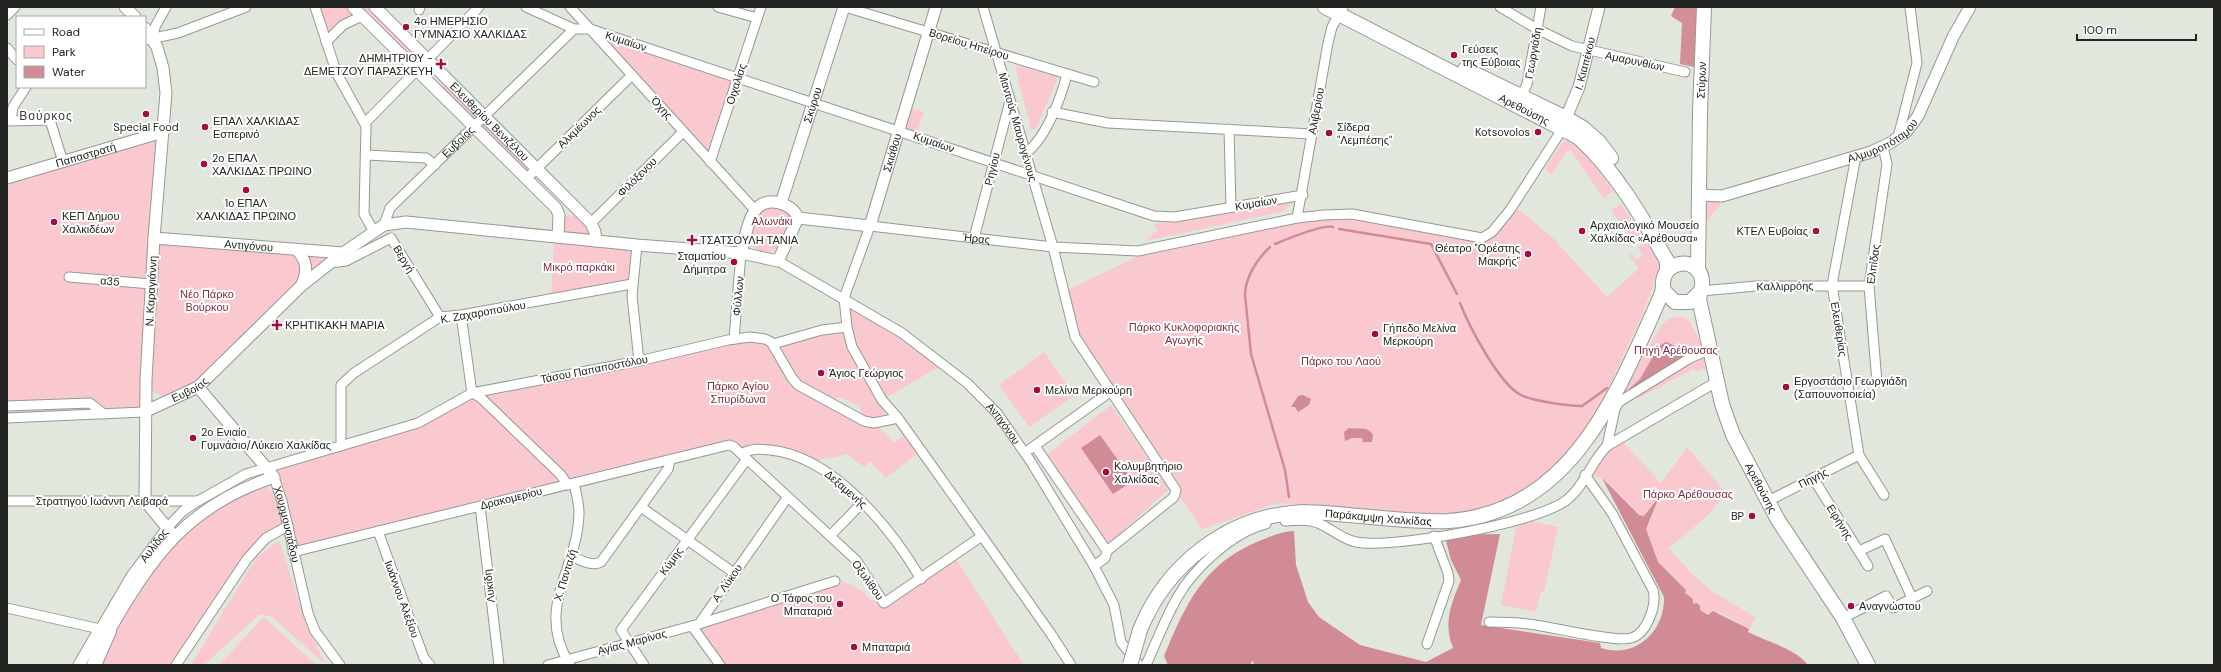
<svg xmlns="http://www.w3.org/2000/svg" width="2221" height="672" viewBox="0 0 2221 672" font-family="'DM Sans',sans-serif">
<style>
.green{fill:#f9c9cf;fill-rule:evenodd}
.forest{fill:#d38f98}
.water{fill:#d08b95}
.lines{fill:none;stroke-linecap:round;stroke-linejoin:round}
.stream{stroke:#d08b95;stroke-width:2.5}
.minor-casing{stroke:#949a91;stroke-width:11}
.tertiary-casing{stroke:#949a91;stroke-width:13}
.primary-casing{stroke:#949a91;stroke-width:16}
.minor{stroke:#fff;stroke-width:9}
.tertiary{stroke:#fff;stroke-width:11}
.primary{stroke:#fff;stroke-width:14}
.primary-bridge-casing{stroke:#949a91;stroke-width:16;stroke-linecap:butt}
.primary-bridge{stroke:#fff;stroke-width:14}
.poi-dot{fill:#a40b41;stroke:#fff;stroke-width:1.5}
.labels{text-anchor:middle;stroke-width:4;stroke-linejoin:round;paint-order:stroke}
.poi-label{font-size:11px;fill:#222421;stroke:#fff;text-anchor:start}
.street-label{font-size:11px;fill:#222421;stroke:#fff}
.park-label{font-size:11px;fill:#7f2d3f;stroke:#fff}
.neighbourhood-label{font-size:12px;letter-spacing:1px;fill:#363b33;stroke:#fff}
</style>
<rect width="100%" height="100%" fill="#e1e7dd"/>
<path class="green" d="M315 7H375L427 61 418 71 362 16 326 42Z
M590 29 738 78 710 162Z
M1018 65 1058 77 1036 129H1031L1015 67Z
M446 80 537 168 526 179 436 89Z
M911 108 924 112 917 132 904 128Z
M163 132 156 239 343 253 198 387 165 397 155 393 151 389 144 412 7 417V177Z
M1569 141C1588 151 1601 174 1613 191L1604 199 1571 151H1567L1551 175 1545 168 1563 142Z
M1709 200 1718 201 1721 204 1704 225 1705 204Z
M1292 203 1282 212 1145 241 1157 231 1154 224Z
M1621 204 1641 236 1634 242 1611 210Z
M764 205 789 209 794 221 775 250 770 252 758 251 749 241 755 215Z
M1518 209 1553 238 1607 297 1637 270 1640 271 1629 255 1631 254 1636 260 1642 256 1638 247 1645 241 1659 260 1660 268 1640 320 1605 396 1587 427 1565 457 1525 491 1503 502 1456 514 1427 515 1278 503 1202 529 1085 356 1064 292 1155 248 1297 218 1352 214 1473 238 1492 232Z
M559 215 584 216 596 241 637 245 632 284 551 299 554 237Z
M844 298 944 364 882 400 884 414 881 420 874 423 895 443 907 432 921 451 886 478 870 461 865 467 855 461 848 454 812 462 791 453 741 454 734 447 293 552 288 527 266 538 176 665H79L174 536 261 481 282 500 268 467 418 423 472 393 728 340H769L847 327ZM840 397 859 406 863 420 830 402Z
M1680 316 1688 319 1698 337 1709 371 1702 369 1696 372 1694 369 1641 397 1619 399 1662 324 1670 318Z
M1044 352 1075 395 1029 427 999 385Z
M1111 405 1169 489 1104 548 1045 456Z
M1621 440 1661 483 1687 447 1726 493 1707 516 1669 548 1692 574 1712 591 1756 618 1749 629 1719 612 1708 615C1697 609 1692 603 1685 593L1686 590 1658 562 1646 529 1658 499 1644 516 1639 515 1602 478 1589 475 1606 452Z
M1528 520 1558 527 1544 592 1541 591 1536 612 1501 605 1517 524Z
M279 540 306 623 325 664 272 617 260 614 204 665H191L256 558Z
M954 556 1024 665H720L692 626 838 581C850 583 865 590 871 601L880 596 883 603Z
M264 617 316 665H219Z"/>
<path class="forest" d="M1675 7H1697L1694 67 1680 64 1682 23 1671 16Z"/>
<path class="water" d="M1666 342 1675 346 1683 358 1633 389H1629L1640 379 1659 346Z
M1303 395 1311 399 1309 405 1298 412 1295 407H1291L1298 396Z
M1349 428C1359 430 1367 425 1373 435L1372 442H1363L1362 438H1352L1345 441 1344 432Z
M1100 435 1133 481 1113 494 1081 448Z
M1602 478 1639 515 1644 516 1659 497 1646 529 1658 562 1686 590 1685 593 1693 599V604L1697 603 1700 606V610L1708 615 1713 611 1749 629 1748 632C1767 642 1795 648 1808 665H1254L1253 661 1251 662 1252 665H1168L1164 656C1186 604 1203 564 1259 541 1270 537 1282 531 1294 531L1296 565 1308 602 1319 617 1360 645 1426 662 1453 648C1443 623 1451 604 1461 580L1451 560 1446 541 1450 535 1500 534 1481 625 1600 643 1601 648C1635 659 1665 632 1664 597Z"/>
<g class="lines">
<path class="stream" d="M1339 229 1431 244 1457 294
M1275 244C1287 239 1323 224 1333 227
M1270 247C1257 259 1245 278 1245 295L1251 354 1285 470 1289 497
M1460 303C1469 326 1499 384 1521 395 1531 401 1570 406 1582 406L1607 388"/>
<defs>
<g id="minor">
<path d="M315 7 337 74 366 126 364 214 374 232"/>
<path d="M526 7 574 29H590L1154 216 1175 217 1303 195"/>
<path d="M570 7 754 209"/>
<path d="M718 7 757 18"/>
<path d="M845 7 1094 82"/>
<path d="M983 7 1053 247 1075 337 1176 490 1174 497 1107 551 1105 558 1094 566"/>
<path d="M1500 7 1537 29 1572 46 1685 72"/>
<path d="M419 10 420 7"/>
<path d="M7 15 15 7"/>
<path d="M153 39 155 27 166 7"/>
<path d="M145 40 178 33 246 7"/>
<path d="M326 42 343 25 362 16"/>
<path d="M7 48 17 60"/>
<path d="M1521 97 1527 84 1541 7"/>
<path d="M1052 112 1108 123 1312 134"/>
<path d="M11 120 13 107 26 87"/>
<path d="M7 121 50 120 63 162"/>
<path d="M365 123 479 7"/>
<path d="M1229 129 1231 207"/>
<path d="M1898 137 1917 63 1910 7"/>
<path d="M1026 153C1046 138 1061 98 1067 74"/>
<path d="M366 155 426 158 435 165"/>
<path d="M1856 156 1832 285 1859 455 1884 495"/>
<path d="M710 162 761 7"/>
<path d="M526 179 632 75"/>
<path d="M1297 218 1328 43 1332 27 1343 7"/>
<path d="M591 223 683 132"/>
<path id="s1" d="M384 225 390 208 574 29"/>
<path d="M974 238 1010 101"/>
<path d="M637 245 632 296 639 361"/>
<path id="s2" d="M778 261 902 333 967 383 997 413 1031 462 1094 566 1114 605 1121 642 1139 665"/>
<path d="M330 263 346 261 391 238 440 317"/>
<path d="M69 277 151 284"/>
<path d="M1701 291 1756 286H1869"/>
<path d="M461 315 472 393 480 397 560 474 568 485"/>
<path d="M734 339 741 253"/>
<path d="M773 344 822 330 847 327"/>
<path d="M1877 382 1869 286 1887 164 1883 147"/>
<path d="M7 406 90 403 104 414"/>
<path d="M7 418 144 412"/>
<path d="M341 446V385L354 373 440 317 461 315 632 284"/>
<path d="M1035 446 1107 551"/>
<path d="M1607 446 1615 409 1619 402 1690 358 1711 349"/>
<path d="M1030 449 1110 392"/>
<path d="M741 454C751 448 759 449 770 450 833 456 891 528 921 579"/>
<path id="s3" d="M274 477 282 501 308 613 315 631 340 665"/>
<path d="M1813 478 1868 566"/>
<path d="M7 501H198"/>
<path d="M1768 501 1859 455"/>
<path d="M480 506 499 665"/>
<path d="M641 507 734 573"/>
<path d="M1285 521C1295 520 1307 519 1318 523 1331 528 1341 539 1356 542 1392 549 1540 523 1568 499 1585 485 1591 462 1607 446L1718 381"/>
<path d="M378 531 414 631 424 658 430 665"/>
<path d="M830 536 862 503"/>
<path d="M1859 551 1885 539 1912 598"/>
<path d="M293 552 729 445 734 447 856 560 884 603 982 536"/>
<path d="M571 556C580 560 592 567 601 562L668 469 670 460"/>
<path id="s4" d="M7 608 100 629 131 576 166 529 183 511 198 501 246 474 418 423 472 393 639 361 728 340 750 337 765 339 771 342 792 378 798 385 864 421 874 423 898 418"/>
<path d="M1843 618 1886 596 1893 608 1927 591"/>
<path d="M1489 622C1502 622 1515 622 1528 624 1549 626 1615 643 1631 638 1647 634 1657 605 1653 590L1612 513 1585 475"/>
<path d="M699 624 835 581"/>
<path d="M692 626 720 665"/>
<path d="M1427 644 1449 581 1448 573 1434 536"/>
<path d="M176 665 247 559 266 538 288 526"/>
<path d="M548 665 699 624 787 498"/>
<path d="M570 665C534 607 578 570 579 513 579 503 576 493 574 483"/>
<path d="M644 665 621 630 747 459"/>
<path id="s5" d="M1071 665 1051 634 982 536 898 418 882 400 852 347 847 327 844 298 870 226 1053 247 1138 251 1297 218 1324 215 1352 214 1482 238 1492 232 1510 210 1563 128"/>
<path d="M1146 665C1156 643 1165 619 1177 598 1193 569 1233 532 1266 524"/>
</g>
<g id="tertiary">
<path d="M125 7 135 17"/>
<path d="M353 7 556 208 559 215 558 237"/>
<path id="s6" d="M375 7 591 223 595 232 596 241"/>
<path d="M145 28 157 47 163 68 166 93 154 238 146 380 145 501 174 536"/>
<path id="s7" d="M1566 118 1579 87 1599 7"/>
<path id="s8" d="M7 178 163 132"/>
<path id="s9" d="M1700 195 1722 196 1871 152 1890 143 1906 132 1918 116 1953 37 1970 7"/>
<path id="s10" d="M781 203 844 7"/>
<path id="s11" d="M798 218 870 226 936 7"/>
<path id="s12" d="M154 238 343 253"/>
<path d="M297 250C307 261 308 271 302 284"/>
<path id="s13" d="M144 412 198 387 301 286 343 253 384 225 406 222 637 245 741 253 778 261 798 218C795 210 787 205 779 203 749 195 747 233 741 253"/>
<path d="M79 665 100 629 109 631C153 555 187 506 274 477L198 387"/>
</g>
<g id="primary">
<path id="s14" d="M1325 7 1578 137C1615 170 1642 217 1667 261V271"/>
<path d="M1465 69 1566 118 1583 128 1599 142 1611 158"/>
<path id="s15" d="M1698 271 1700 112 1704 7"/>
<path id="s16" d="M1701 291 1690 302H1675L1664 291C1656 260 1699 254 1702 280 1703 286 1700 293 1699 299L1722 404 1733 435 1778 520 1843 618 1868 665"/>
<path id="s17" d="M1140 630C1167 563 1230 515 1303 512 1351 513 1400 523 1448 521 1573 513 1618 391 1662 293L1663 286"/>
<path d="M94 665 109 631"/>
</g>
</defs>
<use href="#minor" class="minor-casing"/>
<use href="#tertiary" class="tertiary-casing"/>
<use href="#primary" class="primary-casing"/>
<use href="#minor" class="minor"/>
<use href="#tertiary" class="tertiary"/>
<use href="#primary" class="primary"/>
<defs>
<path id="primary-bridge" d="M1130 665 1140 630"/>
</defs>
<use href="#primary-bridge" class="primary-bridge-casing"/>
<use href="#primary-bridge" class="primary-bridge"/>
</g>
<g class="poi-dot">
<circle cx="406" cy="27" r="4"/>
<circle cx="1454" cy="55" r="4"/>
<path d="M439 58h4v4h4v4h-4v4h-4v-4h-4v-4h4z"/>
<circle cx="146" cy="114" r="4"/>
<circle cx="205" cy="127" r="4"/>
<circle cx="1538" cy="132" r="4"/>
<circle cx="1329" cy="133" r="4"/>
<circle cx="204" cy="164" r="4"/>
<circle cx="246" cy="190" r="4"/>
<circle cx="54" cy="222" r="4"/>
<circle cx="1582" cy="231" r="4"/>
<circle cx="1816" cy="231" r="4"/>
<path d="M690 234h4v4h4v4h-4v4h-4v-4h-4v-4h4z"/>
<circle cx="1528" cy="254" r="4"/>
<circle cx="734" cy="262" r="4"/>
<path d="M275 319h4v4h4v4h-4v4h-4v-4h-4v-4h4z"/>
<circle cx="1375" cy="334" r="4"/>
<circle cx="821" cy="373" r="4"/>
<circle cx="1786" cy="387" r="4"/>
<circle cx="1037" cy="390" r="4"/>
<circle cx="193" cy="438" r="4"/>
<circle cx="1106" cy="472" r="4"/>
<circle cx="1752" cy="516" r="4"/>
<circle cx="840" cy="604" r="4"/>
<circle cx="1851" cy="606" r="4"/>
<circle cx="854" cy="647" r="4"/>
</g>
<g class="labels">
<g class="poi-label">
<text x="414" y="25">4ο ΗΜΕΡΗΣΙΟ<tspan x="414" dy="13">ΓΥΜΝΑΣΙΟ ΧΑΛΚΙΔΑΣ</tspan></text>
<text x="1462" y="53">Γεύσεις<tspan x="1462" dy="13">της Εύβοιας</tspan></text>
<text x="433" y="62" text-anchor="end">ΔΗΜΗΤΡΙΟΥ -<tspan x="433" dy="13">ΔΕΜΕΤΖΟΥ ΠΑΡΑΣΚΕΥΗ</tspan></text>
<text x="213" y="125">ΕΠΑΛ ΧΑΛΚΙΔΑΣ<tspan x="213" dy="13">Εσπερινό</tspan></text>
<text x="146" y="131" text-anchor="middle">Special Food</text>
<text x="1337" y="131">Σίδερα<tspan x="1337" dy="13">"Λεμπέσης"</tspan></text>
<text x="1530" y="136" text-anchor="end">Kotsovolos</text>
<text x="212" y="162">2ο ΕΠΑΛ<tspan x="212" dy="13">ΧΑΛΚΙΔΑΣ ΠΡΩΙΝΟ</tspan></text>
<text x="246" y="207" text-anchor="middle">1ο ΕΠΑΛ<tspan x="246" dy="13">ΧΑΛΚΙΔΑΣ ΠΡΩΙΝΟ</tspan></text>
<text x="62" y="220">ΚΕΠ Δήμου<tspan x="62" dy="13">Χαλκιδέων</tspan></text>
<text x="1590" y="229">Αρχαιολογικό Μουσείο<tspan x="1590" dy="13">Χαλκίδας «Αρέθουσα»</tspan></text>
<text x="1808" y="235" text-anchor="end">ΚΤΕΛ Ευβοίας</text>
<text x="700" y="244">ΤΣΑΤΣΟΥΛΗ ΤΑΝΙΑ</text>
<text x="1520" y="252" text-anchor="end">Θέατρο "Ορέστης<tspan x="1520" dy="13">Μακρής"</tspan></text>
<text x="726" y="260" text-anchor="end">Σταματίου<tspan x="726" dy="13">Δήμητρα</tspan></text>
<text x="285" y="329">ΚΡΗΤΙΚΑΚΗ ΜΑΡΙΑ</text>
<text x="1383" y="332">Γήπεδο Μελίνα<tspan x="1383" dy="13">Μερκούρη</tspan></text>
<text x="829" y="377">Άγιος Γεώργιος</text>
<text x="1794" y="385">Εργοστάσιο Γεωργιάδη<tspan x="1794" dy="13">(Σαπουνοποιεία)</tspan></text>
<text x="1045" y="394">Μελίνα Μερκούρη</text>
<text x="201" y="436">2ο Ενιαίο<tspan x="201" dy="13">Γυμνάσιο/Λύκειο Χαλκίδας</tspan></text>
<text x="1114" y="470">Κολυμβητήριο<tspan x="1114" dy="13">Χαλκίδας</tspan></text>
<text x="1744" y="520" text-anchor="end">BP</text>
<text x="832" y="602" text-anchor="end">Ο Τάφος του<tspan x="832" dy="13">Μπαταριά</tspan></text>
<text x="1859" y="610">Αναγνώστου</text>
<text x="862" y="651">Μπαταριά</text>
</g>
<g class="street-label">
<text transform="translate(626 41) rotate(18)" y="4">Κυμαίων</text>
<text transform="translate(969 44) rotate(17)" y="4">Βορείου Ηπείρου</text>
<text transform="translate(1533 53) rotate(-80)" y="4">Γεωργιάδη</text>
<text transform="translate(1635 61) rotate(12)" y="4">Αμαρυνθίων</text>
<text dy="4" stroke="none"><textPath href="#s7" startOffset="58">Ι. Κιαπέκου</textPath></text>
<text dy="4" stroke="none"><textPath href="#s15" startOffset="191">Στύρων</textPath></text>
<text transform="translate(736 84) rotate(-72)" y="4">Οιχαλίας</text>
<text dy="4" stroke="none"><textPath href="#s10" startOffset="103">Σκύρου</textPath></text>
<text transform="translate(662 108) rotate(48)" y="4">Όχης</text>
<text dy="4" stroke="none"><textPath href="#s14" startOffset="224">Αρεθούσης</textPath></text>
<text transform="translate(1316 111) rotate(-80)" y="4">Αλιβερίου</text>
<text dy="4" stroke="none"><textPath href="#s6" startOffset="162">Ελευθερίου Βενιζέλου</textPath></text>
<text transform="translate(579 127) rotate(-44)" y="4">Αλκμέωνος</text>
<text transform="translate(1018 127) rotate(74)" y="4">Μαντούς Μαυρογένους</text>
<text dy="4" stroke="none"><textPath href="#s9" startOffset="193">Αλμυροπόταμου</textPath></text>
<text dy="4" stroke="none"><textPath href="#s1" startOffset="113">Ευβοίας</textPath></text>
<text transform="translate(934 142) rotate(19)" y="4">Κυμαίων</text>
<text dy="4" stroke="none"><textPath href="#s11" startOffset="149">Σκιάθου</textPath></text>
<text dy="4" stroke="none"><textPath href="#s8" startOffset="82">Παπαστρατή</textPath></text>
<text transform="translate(992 169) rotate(-76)" y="4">Ρηγίου</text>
<text transform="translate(637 177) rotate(-45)" y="4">Φιλόξενου</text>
<text transform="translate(1256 203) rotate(-10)" y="4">Κυμαίων</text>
<text dy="4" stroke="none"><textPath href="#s5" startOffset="620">Ήρας</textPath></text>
<text dy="4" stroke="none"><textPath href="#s12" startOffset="95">Αντιγόνου</textPath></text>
<text transform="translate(404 259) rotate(58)" y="4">Βεργή</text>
<text transform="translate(1873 264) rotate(-82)" y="4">Ελπίδας</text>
<text transform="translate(110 281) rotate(5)" y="4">α35</text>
<text transform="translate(1785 286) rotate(-1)" y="4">Καλλιρρόης</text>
<text transform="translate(151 291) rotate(-87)" y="4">Ν. Καραγιάννη</text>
<text transform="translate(738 296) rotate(-85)" y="4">Φύλλων</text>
<text transform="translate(483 312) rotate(-10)" y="4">Κ. Ζαχαροπούλου</text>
<text transform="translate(1839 329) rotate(81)" y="4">Ελευθερίας</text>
<text transform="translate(594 369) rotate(-11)" y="4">Τάσου Παπαποστόλου</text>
<text dy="4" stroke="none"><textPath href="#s13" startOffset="51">Ευβοίας</textPath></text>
<text dy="4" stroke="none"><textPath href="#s2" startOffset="280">Αντιγόνου</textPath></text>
<text transform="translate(1813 478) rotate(-27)" y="4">Πηγής</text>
<text dy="4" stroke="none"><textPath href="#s16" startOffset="332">Αρεθούσης</textPath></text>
<text transform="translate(846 489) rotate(41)" y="4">Δεξαμενής</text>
<text transform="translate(511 498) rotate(-14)" y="4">Δρακομερίου</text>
<text x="102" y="505">Στρατηγού Ιωάννη Λειβαρά</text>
<text dy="4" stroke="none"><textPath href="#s17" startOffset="288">Παράκαμψη Χαλκίδας</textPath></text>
<text transform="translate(1840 522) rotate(58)" y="4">Ειρήνης</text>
<text dy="4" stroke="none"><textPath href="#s3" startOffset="49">Χουρμουσιάδου</textPath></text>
<text dy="4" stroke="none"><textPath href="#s4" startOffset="195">Αυλίδος</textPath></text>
<text transform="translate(671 561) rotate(-54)" y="4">Κύμης</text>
<text transform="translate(565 575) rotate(-73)" y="4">Χ. Πανταζή</text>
<text transform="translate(868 580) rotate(55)" y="4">Οξυλίθου</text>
<text transform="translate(727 583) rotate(-55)" y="4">Α. Λύκου</text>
<text transform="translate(489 586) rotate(-97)" y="4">Λυκίδη</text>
<text transform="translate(402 599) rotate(70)" y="4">Ιωάννου Αλεξίου</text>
<text transform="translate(632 642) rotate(-15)" y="4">Αγίας Μαρίνας</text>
</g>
<g class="park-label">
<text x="772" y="225">Αλωνάκι</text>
<text x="579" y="271">Μικρό παρκάκι</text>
<text x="207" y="298">Νέο Πάρκο<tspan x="207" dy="13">Βούρκου</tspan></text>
<text x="1184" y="331">Πάρκο Κυκλοφοριακής<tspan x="1184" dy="13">Αγωγής</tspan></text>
<text x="1676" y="354">Πηγή Αρέθουσας</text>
<text x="1341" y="365">Πάρκο του Λαού</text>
<text x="738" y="390">Πάρκο Αγίου<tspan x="738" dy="13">Σπυρίδωνα</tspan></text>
<text x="1688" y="498">Πάρκο Αρέθουσας</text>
</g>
<g class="neighbourhood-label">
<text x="46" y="120">Βούρκος</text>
</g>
</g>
<rect width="2221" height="672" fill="none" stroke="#222421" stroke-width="16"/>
<rect x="16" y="16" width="130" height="72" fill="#ffffff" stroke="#a7a7a6"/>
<rect x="24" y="29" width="20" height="6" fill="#ffffff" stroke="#a7a7a6"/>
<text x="52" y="36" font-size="12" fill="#222421">Road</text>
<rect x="24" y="46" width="20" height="12" fill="#f9c9cf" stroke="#a7a7a6"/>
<text x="52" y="56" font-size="12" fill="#222421">Park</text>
<rect x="24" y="66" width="20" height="12" fill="#d08b95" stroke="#a7a7a6"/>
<text x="52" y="76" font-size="12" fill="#222421">Water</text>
<path d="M2077 34v6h119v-6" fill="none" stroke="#222421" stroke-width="2"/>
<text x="2083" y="34" font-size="12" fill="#222421" stroke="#ffffff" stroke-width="3" paint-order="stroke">100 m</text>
</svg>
